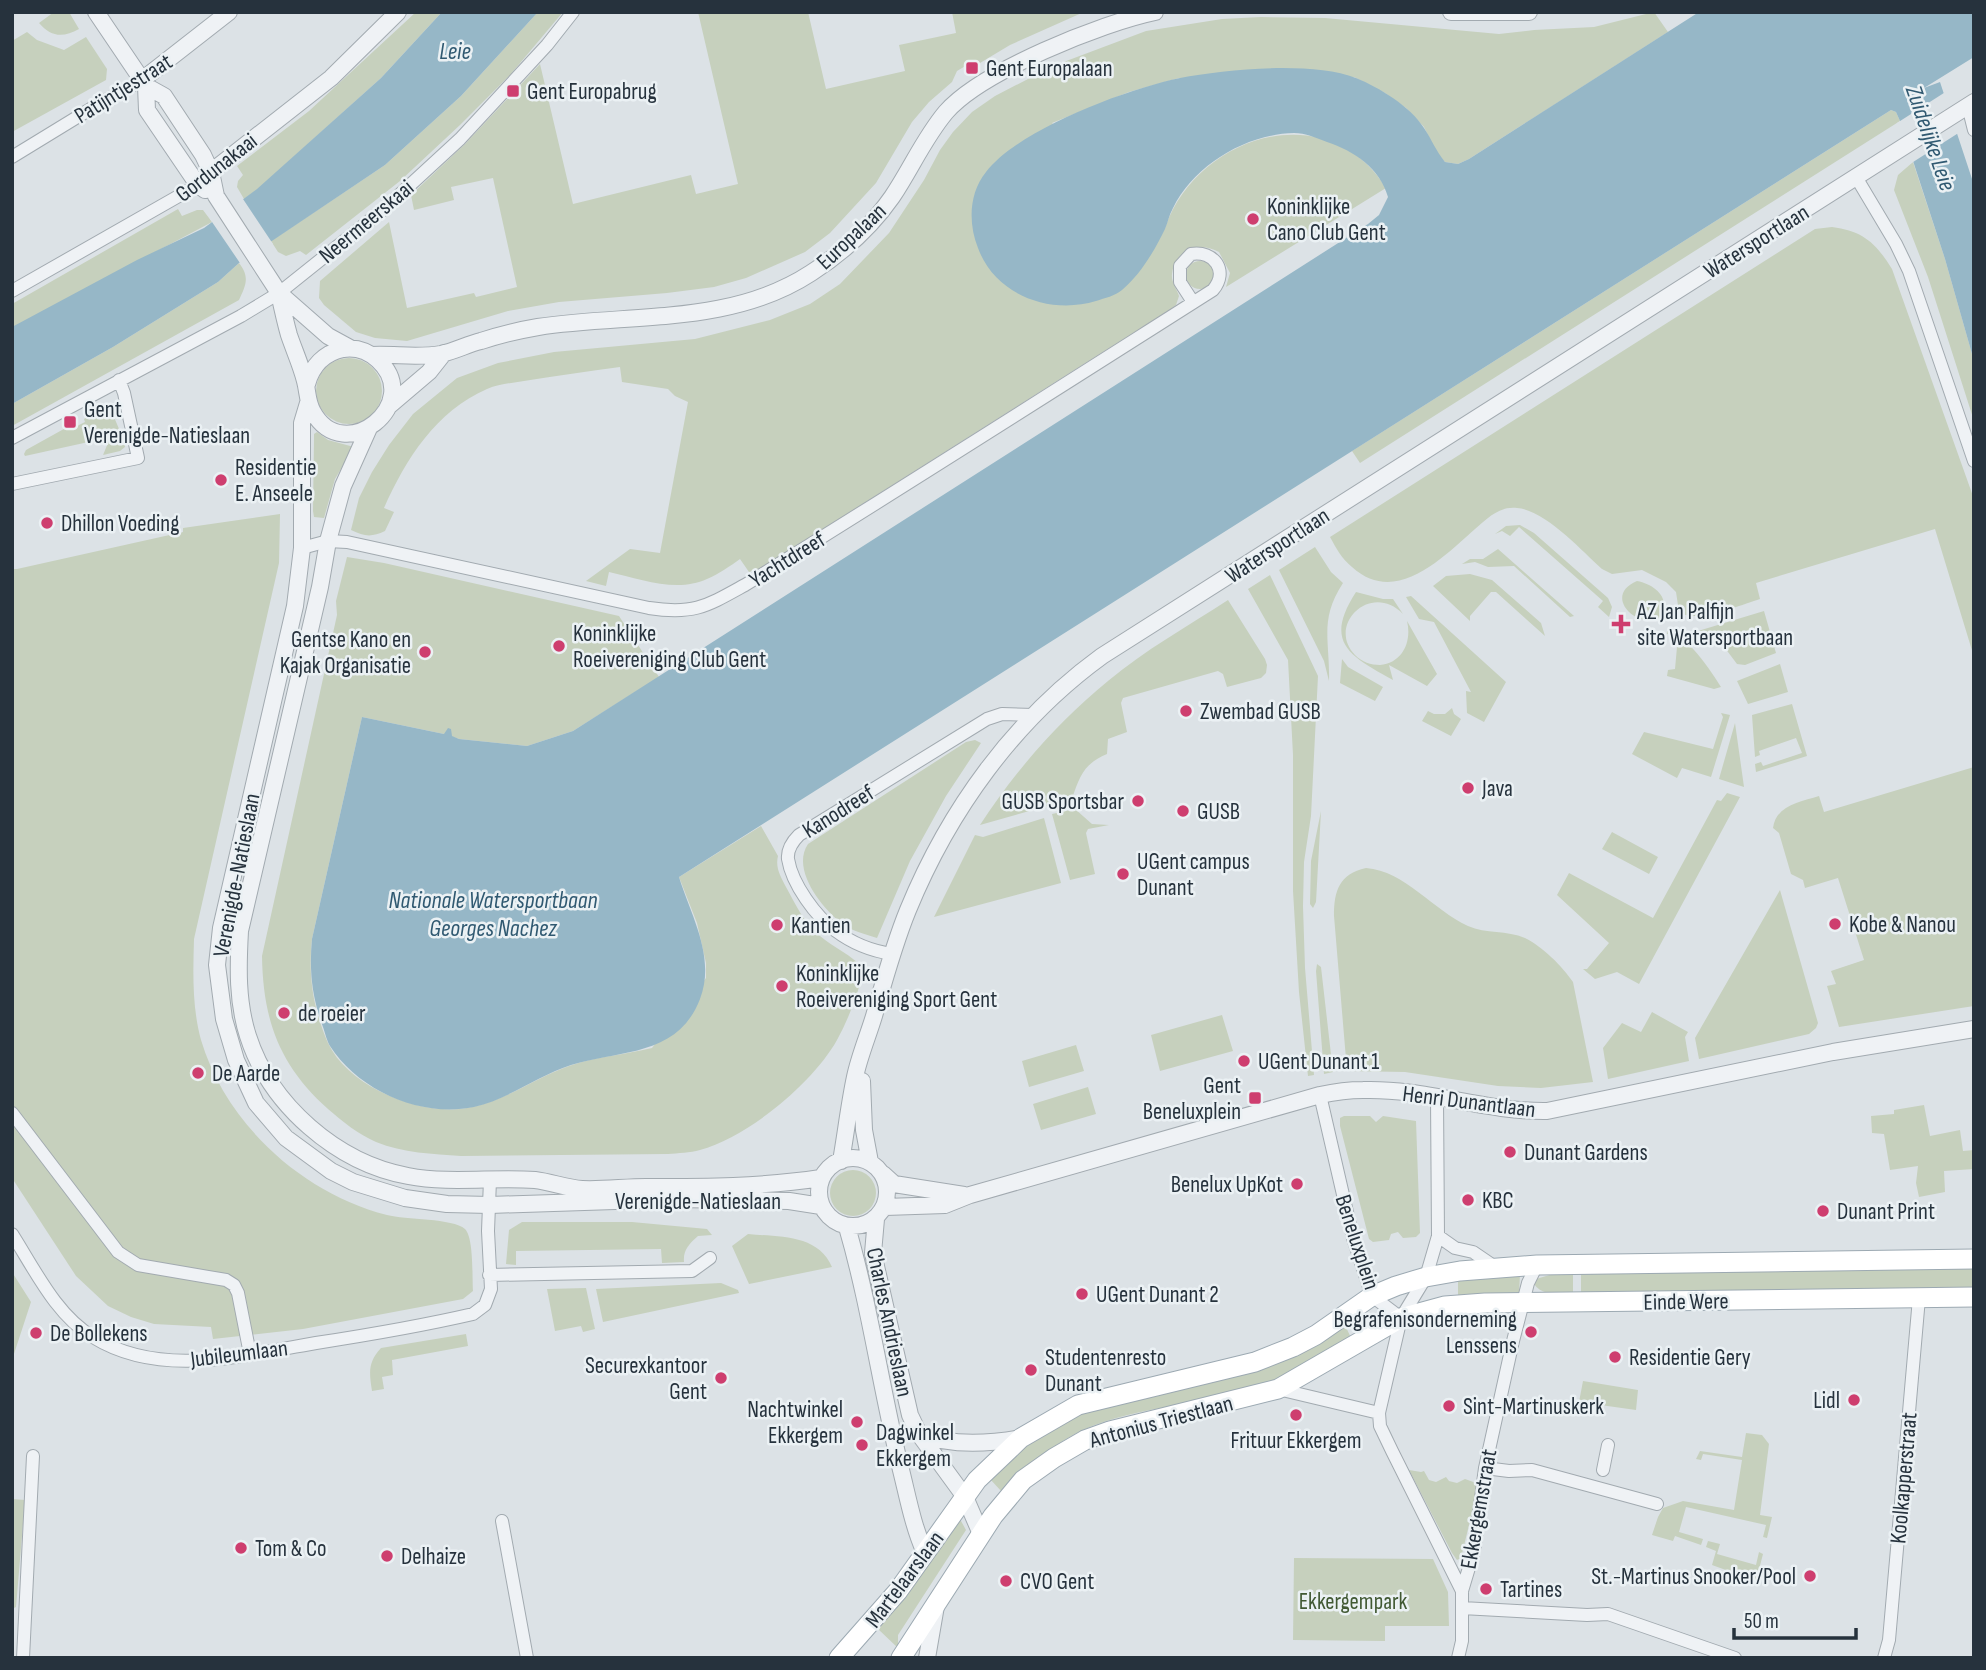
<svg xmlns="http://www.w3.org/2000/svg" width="1986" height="1670" viewBox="0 0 1986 1670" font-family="'Sofia Sans Condensed',sans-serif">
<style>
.green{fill:#c6d0bd}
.water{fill:#96b7c7}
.pier{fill:#dce2e6}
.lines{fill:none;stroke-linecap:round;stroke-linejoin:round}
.minor-casing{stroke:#a2aab0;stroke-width:14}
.tertiary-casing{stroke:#a2aab0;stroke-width:18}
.primary-casing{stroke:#9ca9b2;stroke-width:21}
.minor{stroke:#eff2f5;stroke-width:12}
.tertiary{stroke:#eff2f5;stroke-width:16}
.primary{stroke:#fff;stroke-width:19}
.poi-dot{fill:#ce3e6f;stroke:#ebf1f4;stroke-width:2.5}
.labels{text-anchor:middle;stroke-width:5;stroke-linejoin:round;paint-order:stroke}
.poi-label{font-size:23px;fill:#26323d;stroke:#ebf1f4;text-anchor:start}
.street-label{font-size:23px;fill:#26323d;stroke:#ebf1f4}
.park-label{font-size:23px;fill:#415933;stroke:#ebf1f4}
.water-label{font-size:24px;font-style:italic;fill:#305971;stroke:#ebf1f4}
</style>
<rect width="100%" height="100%" fill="#dce2e6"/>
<path class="green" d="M54 12H69L79 29C63 38 51 37 39 23Z
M416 12H442L381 78 258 189 244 199 237 187 238 181 243 175 237 166 309 111Z
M538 12H563L510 75 460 125 400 181 306 255 300 251 286 256 278 252 271 241 385 165 461 96Z
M698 12H808L826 89 905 71 899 45 956 33 952 12H1084L1010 45 970 69 967 65 957 71 952 82 929 102 912 122 876 183 830 233 805 252 746 278 714 287 667 293 559 302 508 311 407 341 375 338 356 332 324 305 319 298 320 281 389 222 407 308 474 293 476 297 517 287 493 178 451 187 454 200 414 210 411 195 465 144 540 64 573 204 691 175 696 194 738 184Z
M1654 12 1668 32 1469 159 1458 164 1445 162 1436 152 1424 127 1406 108 1385 93 1354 77 1179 78 1129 92 1052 123 1165 228C1197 135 1328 94 1386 188L1226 287 1230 273 1219 252C1200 241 1175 249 1172 274 1171 282 1177 289 1179 296L1176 305 1171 309 760 569 749 572 740 559C730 566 719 574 707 579 677 593 640 579 609 572L606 586 586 581 630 549 660 553 688 402 675 396 668 389 622 382 620 367C588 371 556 376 524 381 512 383 499 384 487 389 436 411 406 459 384 508L394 512 385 531C372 537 365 537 351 530L359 498 372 472 389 445 413 414 457 378 498 363 554 352 695 339 770 320 810 304 840 284 889 233 924 180 940 150 953 132 972 112 995 96 1053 66 1146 31 1222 19 1261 17 1325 18 1499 34 1534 30 1594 27Z
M27 32 37 40 64 50 86 37 107 69 106 80 12 132V41Z
M1891 110 1896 112 1900 121 1360 463 1352 451Z
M1913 162 1945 259 1974 361V421L1928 277 1894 190 1898 175Z
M178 209 182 216 197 210H203L212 222 12 328V304Z
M1832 227C1863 231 1876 243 1892 269L1974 499V657L1935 529 1756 583 1760 599C1741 605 1695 624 1679 612L1676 592 1666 582 1642 570 1612 574 1602 569C1581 550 1545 510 1517 508 1499 506 1488 518 1475 529 1443 557 1396 607 1352 567 1342 559 1336 548 1330 537L1815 229Z
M1186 275a14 14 0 1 1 28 0a14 14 0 1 1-28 0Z
M239 263C250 277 246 285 239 300L12 426V404L113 347 218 282Z
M316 391a33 33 0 1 1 66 0a33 33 0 1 1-66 0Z
M107 406 111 410 125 443V447L120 451 103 455 108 443 102 439 25 456 24 454 26 450 71 425 73 428 85 422 84 419Z
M317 432 328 440 354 447 335 479 324 518 314 517 313 511 314 439V434Z
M280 514 279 563 194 939C193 973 192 1007 201 1040 226 1124 302 1193 387 1215 405 1220 453 1218 465 1229 474 1238 472 1278 473 1291L463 1299 303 1329 213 1339 211 1327 154 1324 131 1317 108 1306 76 1276 12 1178V569H17L183 532V528Z
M1520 525 1534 533 1608 598 1612 607 1609 617 1598 607 1603 601 1519 527 1510 536 1502 531 1495 534 1506 526Z
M1315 547 1331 572 1343 583C1319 620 1330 640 1329 681L1324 661 1279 570Z
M1498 549 1574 616 1570 617 1514 566 1488 567 1475 562 1462 564 1470 559H1483Z
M347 557 384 563 619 616 659 677 573 731 527 746 459 739 444 734 362 717 312 939C308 975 313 1009 328 1043 348 1086 415 1113 460 1109 500 1105 532 1079 569 1066 596 1056 625 1055 652 1048L706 978V963L697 923 679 877 761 826 778 856C775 868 781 877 786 887 796 905 804 923 820 936 834 948 852 955 864 969 858 994 849 1018 837 1040 813 1083 748 1137 700 1150 690 1153 678 1153 668 1154L461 1156C433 1154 403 1153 376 1142 358 1134 343 1122 328 1109 279 1065 263 1020 262 956L337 615 336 601Z
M1470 574 1492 580 1541 623 1545 636 1496 592H1491L1470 616V621L1433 586 1446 576Z
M1270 575 1318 676 1311 816 1304 862 1303 906 1305 968 1314 1075 1308 1076 1299 992 1293 891V755L1288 660 1248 589Z
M1637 581C1657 585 1674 601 1657 620 1633 626 1604 595 1637 581Z
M1356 592 1383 599H1393L1403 614C1371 581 1326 625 1355 655 1362 662 1371 665 1380 665 1403 663 1412 641 1407 621L1437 674 1427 686 1389 665 1393 680C1350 656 1323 643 1356 592Z
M1411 596 1506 682 1484 722 1467 713 1466 691 1471 692 1434 622 1419 619 1406 597Z
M1228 600 1265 659 1267 665 1266 673 1261 678 1227 687 1223 674 1218 671 1123 698 1121 703 1127 732 1108 739 1107 754C1084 764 1080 775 1072 799L980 825C1015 771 1058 722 1108 681 1145 650 1188 626 1228 600Z
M1764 611 1776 653 1745 665 1737 664 1719 640 1708 641 1698 631Z
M1667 631C1686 633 1711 671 1721 687L1714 689 1667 676 1668 670 1675 669 1678 636 1667 634Z
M1342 659 1348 667 1383 687 1375 701 1340 683Z
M1780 664 1788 692 1748 704 1737 681Z
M1792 704 1807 756 1756 772 1755 764 1761 762 1763 766 1802 753 1796 738 1759 751 1760 755 1755 757 1752 715Z
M1452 708 1454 714 1461 719 1451 736 1422 721 1428 711 1434 714H1445Z
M1721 713 1730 715 1711 777 1682 768 1677 778 1632 754 1644 732 1713 749 1723 717Z
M1735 723 1744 787 1719 779Z
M975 740 981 743 946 796 910 861 877 938C864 934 852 931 841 923 821 907 791 869 808 844L966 742Z
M1974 767V1006L1839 1027 1827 986 1836 984 1831 971 1864 960 1838 878 1805 888 1803 880 1791 874 1779 833 1773 828C1776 805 1800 802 1819 796L1824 812Z
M1727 793 1740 797 1639 984 1617 972 1595 979 1583 969H1587L1609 943 1557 895 1569 873 1653 918 1717 800 1721 801Z
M1075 809 1092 824 1109 825 1088 829 1086 833 1095 874 1070 880 1052 814Z
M1321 811 1316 902 1313 908 1310 904 1311 861Z
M1044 818 1061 883 934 917 975 835 983 837Z
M1612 832 1658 857 1649 874 1602 849Z
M1366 868C1405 871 1433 910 1468 926 1486 934 1507 930 1525 938 1543 947 1562 966 1573 982L1593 1082 1541 1088 1498 1086 1405 1072 1347 1071 1334 916C1334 891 1339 874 1366 868Z
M1780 890 1818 1023 1816 1028 1809 1034 1699 1059 1695 1038Z
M1317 964 1321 967 1333 1072 1324 1074 1316 971Z
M1652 1012 1688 1032 1685 1037 1689 1061 1608 1079 1603 1048 1622 1023 1641 1032Z
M1222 1015 1233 1051 1160 1071 1151 1035Z
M1076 1045 1084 1071 1029 1087 1022 1061Z
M1088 1087 1096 1114 1041 1130 1033 1104Z
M1924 1105 1930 1136 1960 1130 1963 1151 1974 1150V1169L1944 1171 1945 1192 1919 1197 1916 1183 1918 1166 1890 1170 1884 1134 1872 1133 1871 1116 1894 1114V1110Z
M1344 1116H1370L1376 1122 1383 1116 1416 1121 1420 1233 1416 1237 1403 1238 1398 1232 1391 1234 1389 1240 1373 1242 1369 1239 1340 1126V1118Z
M830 1193a23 23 0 1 1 46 0a23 23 0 1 1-46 0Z
M522 1222H632L707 1229 712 1235 698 1236C689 1244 683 1250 684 1262L662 1263 661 1249 516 1251V1265L506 1264 509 1230Z
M748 1234C779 1237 818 1234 832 1267L749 1284 732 1246Z
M1974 1267V1289L1581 1293V1272Z
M12 1272 31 1302 12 1360Z
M1573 1272V1294C1560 1294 1542 1296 1534 1284L1536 1279 1553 1274Z
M1520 1274 1519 1294 1458 1296V1279Z
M721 1283 738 1290 739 1293 603 1322 596 1289Z
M586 1288 595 1329 583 1332 581 1326 555 1331 547 1289Z
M1345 1325 1351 1338C1323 1354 1296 1373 1266 1384 1209 1405 1138 1405 1083 1430 1051 1445 1027 1468 1002 1492L990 1479 1024 1446 1078 1415Z
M466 1334 468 1346 392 1360 393 1375 382 1377 384 1389 372 1391C369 1372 368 1362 381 1348Z
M1583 1381 1638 1390 1636 1410 1579 1402Z
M1746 1433 1762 1435 1769 1444 1760 1515 1772 1517 1767 1538 1763 1537 1766 1525 1686 1507 1679 1532 1703 1539 1701 1545 1675 1536 1673 1541 1652 1535 1658 1517 1663 1508 1683 1501 1734 1510 1742 1460 1703 1454 1701 1460 1696 1459 1700 1451 1742 1457Z
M1409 1470 1421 1472 1424 1471 1429 1480 1436 1482 1446 1477 1449 1481 1457 1483 1465 1479 1479 1484 1461 1558 1457 1560 1452 1553Z
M12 1499 25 1500 16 1607 12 1609Z
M961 1521 966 1530 898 1635V1648L878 1629 957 1522Z
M1708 1541 1720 1544 1717 1554 1756 1565 1759 1552 1763 1554 1756 1581 1712 1565 1716 1551 1706 1547Z
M1294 1558 1433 1559 1448 1592 1449 1626H1385V1641L1293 1640Z"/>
<path class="water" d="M442 12H538L461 96 385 165 239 263 218 282 113 347 12 404V327L137 260 204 228 257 189 381 78Z
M1699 12H1974V57L1924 88 1940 82 1974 185V361L1945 259 1900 121 1896 112 1891 110 679 877C691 916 716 957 700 999 678 1057 619 1050 571 1065 537 1076 509 1099 474 1107 421 1118 359 1091 330 1046 327 1041 325 1033 323 1027 312 997 309 971 312 939L362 717 444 734 448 728 451 729 452 736 459 739 527 746 573 731 1368 224 1379 215 1388 197C1380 168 1354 151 1327 142 1317 138 1305 133 1294 133 1246 134 1194 165 1173 208 1169 215 1168 222 1165 229 1155 250 1140 275 1122 290 1115 296 1105 298 1096 301 1050 315 995 295 978 248 968 223 969 193 986 172 1019 129 1127 89 1180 78 1226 69 1312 61 1356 78 1380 88 1410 106 1424 128 1432 140 1436 151 1445 162L1458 164 1469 159Z"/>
<path class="pier" d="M1947 91 1960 132 1910 164 1897 123Z
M241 196 273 244 242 266 210 219Z"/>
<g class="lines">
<defs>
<path id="minor" d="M1968 106 1974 130
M12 157 97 105 142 80
M1856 177 1896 244 1909 271 1974 461
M12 291 198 185
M12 438 241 316 279 293 384 209 460 139 547 45 573 12
M12 484 138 458 124 393 119 380
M302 548 328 541 347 542 649 608C694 615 707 606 745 585 902 488 1057 389 1213 290 1229 271 1214 250 1191 254L1180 266V282L1193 302
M892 954C872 951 852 943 836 931 816 917 792 884 788 859 787 849 793 841 799 835L987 719 1002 714 1033 715
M1320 1095 1353 1238 1372 1296 1401 1318
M1437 1098 1438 1236 1426 1277 1401 1318 1379 1413 1380 1426 1392 1451 1462 1591
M12 1113 118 1252 138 1265 226 1280 234 1285 238 1293 250 1354
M12 1234C35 1270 56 1315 93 1337 161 1379 244 1355 316 1343 368 1335 421 1326 473 1314L485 1305 491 1289 488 1231 490 1180
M1438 1236 1455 1248 1473 1252 1495 1267
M489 1275 692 1271 710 1258
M1278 1389 1379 1413
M1485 1468 1509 1471 1532 1470 1657 1504
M1603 1470 1608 1445
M502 1521 527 1658
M1462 1608 1587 1615 1608 1614 1735 1658
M23 1658 33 1456
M1458 1658 1462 1641V1591L1474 1551 1485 1468 1513 1341 1528 1283 1537 1265
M1884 1658 1889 1640 1919 1298"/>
<path id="tertiary" d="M96 12 146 86 164 96 203 155 211 172 216 196 279 293 328 336 350 348
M1451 12H1529
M142 80 229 12
M146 86 147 110 198 185 205 190
M198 185 211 172 331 78 398 12
M279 293C282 307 285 321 289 335 294 350 301 365 305 381 308 392 307 402 313 412 344 468 425 403 378 360 368 351 356 347 343 349 324 353 312 366 307 384
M372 355C396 354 418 358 441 354 455 351 468 344 481 341 500 335 520 330 538 327 630 313 730 326 811 273 842 253 871 227 892 197 911 169 924 138 946 112 982 71 1102 23 1155 12
M308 403 302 423V548L295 606 221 928 217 965 224 1019 236 1060 256 1103 286 1138 331 1171 353 1182 405 1198 447 1204 490 1205 676 1199 789 1201 821 1206
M389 406 429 372 444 353
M369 428 343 486 328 541 320 587 240 931C238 967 237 1002 248 1036 270 1105 337 1163 408 1176 450 1184 493 1177 535 1180 551 1182 567 1188 582 1189 603 1190 625 1187 646 1187 705 1187 762 1187 821 1178
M862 1081 864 1130 870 1162
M819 1192a34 34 0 1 1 68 0a34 34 0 1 1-68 0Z
M841 1161C846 1133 849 1105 855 1077 859 1057 868 1036 874 1016 884 981 894 944 908 910 949 810 1014 720 1102 656L1974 102
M883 1174 894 1184 964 1195
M885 1207 945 1205 970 1195 1320 1095C1334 1092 1349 1090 1363 1090 1425 1088 1485 1112 1547 1111L1833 1052 1974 1029
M876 1219 873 1253 910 1415 919 1434 965 1497 981 1534
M847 1227C870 1306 881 1389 901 1470 908 1498 913 1526 925 1553
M919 1434C951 1446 988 1444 1021 1438
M927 1658 936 1606"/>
<path id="primary" d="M839 1658 898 1591 977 1480 1021 1438 1078 1405 1255 1362 1293 1347 1316 1335 1372 1296 1396 1286 1426 1277 1460 1271 1537 1265 1974 1259
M901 1658 993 1516 1023 1480 1054 1458 1085 1440 1110 1431 1278 1389 1401 1318 1445 1306 1485 1303 1974 1297"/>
</defs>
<use href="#minor" class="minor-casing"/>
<use href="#tertiary" class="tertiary-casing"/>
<use href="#primary" class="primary-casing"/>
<use href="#minor" class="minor"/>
<use href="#tertiary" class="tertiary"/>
<use href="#primary" class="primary"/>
</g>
<g class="poi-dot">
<rect x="965" y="61" width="14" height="14" rx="3.5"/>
<rect x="506" y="84" width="14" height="14" rx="3.5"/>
<circle cx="1253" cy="219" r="7"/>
<rect x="63" y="415" width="14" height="14" rx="3.5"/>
<circle cx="221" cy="480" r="7"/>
<circle cx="47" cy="523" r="7"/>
<path d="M1617.5 613.5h7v7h7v7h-7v7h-7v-7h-7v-7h7z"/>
<circle cx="559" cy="646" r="7"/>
<circle cx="425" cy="652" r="7"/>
<circle cx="1186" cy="711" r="7"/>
<circle cx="1468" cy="788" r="7"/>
<circle cx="1138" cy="801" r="7"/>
<circle cx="1183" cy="811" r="7"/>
<circle cx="1123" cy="874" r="7"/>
<circle cx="1835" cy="924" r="7"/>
<circle cx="777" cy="925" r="7"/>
<circle cx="782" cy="986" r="7"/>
<circle cx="284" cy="1013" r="7"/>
<circle cx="1244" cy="1061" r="7"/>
<circle cx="198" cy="1073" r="7"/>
<rect x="1248" y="1091" width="14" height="14" rx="3.5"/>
<circle cx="1510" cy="1152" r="7"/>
<circle cx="1297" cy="1184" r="7"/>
<circle cx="1468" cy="1200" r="7"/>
<circle cx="1823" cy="1211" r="7"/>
<circle cx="1082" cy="1294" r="7"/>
<circle cx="1531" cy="1332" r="7"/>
<circle cx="36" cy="1333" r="7"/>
<circle cx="1615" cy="1357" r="7"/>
<circle cx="1031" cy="1370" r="7"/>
<circle cx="721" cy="1378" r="7"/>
<circle cx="1854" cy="1400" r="7"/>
<circle cx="1449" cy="1406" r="7"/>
<circle cx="1296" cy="1415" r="7"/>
<circle cx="857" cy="1422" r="7"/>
<circle cx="862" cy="1445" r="7"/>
<circle cx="241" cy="1548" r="7"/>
<circle cx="387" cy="1556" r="7"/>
<circle cx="1810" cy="1576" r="7"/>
<circle cx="1006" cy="1581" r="7"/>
<circle cx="1486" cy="1589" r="7"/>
</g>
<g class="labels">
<g class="poi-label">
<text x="986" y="76">Gent Europalaan</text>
<text x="527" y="99">Gent Europabrug</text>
<text x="1267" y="214">Koninklijke<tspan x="1267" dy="26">Cano Club Gent</tspan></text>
<text x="84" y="417">Gent<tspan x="84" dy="26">Verenigde-Natieslaan</tspan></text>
<text x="235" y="475">Residentie<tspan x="235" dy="26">E. Anseele</tspan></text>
<text x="61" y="531">Dhillon Voeding</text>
<text x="1637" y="619">AZ Jan Palfijn<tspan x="1637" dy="26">site Watersportbaan</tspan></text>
<text x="573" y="641">Koninklijke<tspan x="573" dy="26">Roeivereniging Club Gent</tspan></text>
<text x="411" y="647" text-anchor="end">Gentse Kano en<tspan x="411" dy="26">Kajak Organisatie</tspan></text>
<text x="1200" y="719">Zwembad GUSB</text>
<text x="1482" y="796">Java</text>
<text x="1124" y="809" text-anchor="end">GUSB Sportsbar</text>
<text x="1197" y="819">GUSB</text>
<text x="1137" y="869">UGent campus<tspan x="1137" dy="26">Dunant</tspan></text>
<text x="1849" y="932">Kobe &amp; Nanou</text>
<text x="791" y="933">Kantien</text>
<text x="796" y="981">Koninklijke<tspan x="796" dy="26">Roeivereniging Sport Gent</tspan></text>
<text x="298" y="1021">de roeier</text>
<text x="1258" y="1069">UGent Dunant 1</text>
<text x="212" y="1081">De Aarde</text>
<text x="1241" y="1093" text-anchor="end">Gent<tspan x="1241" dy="26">Beneluxplein</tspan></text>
<text x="1524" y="1160">Dunant Gardens</text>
<text x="1283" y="1192" text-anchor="end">Benelux UpKot</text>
<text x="1482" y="1208">KBC</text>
<text x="1837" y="1219">Dunant Print</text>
<text x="1096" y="1302">UGent Dunant 2</text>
<text x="1517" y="1327" text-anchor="end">Begrafenisonderneming<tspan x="1517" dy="26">Lenssens</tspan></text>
<text x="50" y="1341">De Bollekens</text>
<text x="1045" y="1365">Studentenresto<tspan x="1045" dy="26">Dunant</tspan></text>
<text x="1629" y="1365">Residentie Gery</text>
<text x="707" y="1373" text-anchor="end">Securexkantoor<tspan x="707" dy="26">Gent</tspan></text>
<text x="1840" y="1408" text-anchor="end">Lidl</text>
<text x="1463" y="1414">Sint-Martinuskerk</text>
<text x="843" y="1417" text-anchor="end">Nachtwinkel<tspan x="843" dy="26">Ekkergem</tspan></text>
<text x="876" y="1440">Dagwinkel<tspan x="876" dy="26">Ekkergem</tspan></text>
<text x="1296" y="1448" text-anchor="middle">Frituur Ekkergem</text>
<text x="255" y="1556">Tom &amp; Co</text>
<text x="401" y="1564">Delhaize</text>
<text x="1796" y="1584" text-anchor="end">St.-Martinus Snooker/Pool</text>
<text x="1020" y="1589">CVO Gent</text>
<text x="1500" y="1597">Tartines</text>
</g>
<g class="street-label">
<text transform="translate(123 88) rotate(-32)" y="8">Patijntjestraat</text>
<text transform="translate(216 167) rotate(-38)" y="8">Gordunakaai</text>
<text transform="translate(366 221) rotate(-40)" y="8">Neermeerskaai</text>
<text transform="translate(851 236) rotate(-43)" y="8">Europalaan</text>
<text transform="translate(1756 241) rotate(-32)" y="8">Watersportlaan</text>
<text transform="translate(1277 545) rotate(-33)" y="8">Watersportlaan</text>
<text transform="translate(787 559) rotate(-32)" y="8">Yachtdreef</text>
<text transform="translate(838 811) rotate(-32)" y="8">Kanodreef</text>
<text transform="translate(236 875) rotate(-79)" y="8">Verenigde-Natieslaan</text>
<text transform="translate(1469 1101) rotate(7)" y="8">Henri Dunantlaan</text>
<text x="698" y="1209">Verenigde-Natieslaan</text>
<text transform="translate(1358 1242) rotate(72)" y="8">Beneluxplein</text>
<text transform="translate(1686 1301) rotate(-1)" y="8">Einde Were</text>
<text transform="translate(890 1322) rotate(78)" y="8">Charles Andrieslaan</text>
<text transform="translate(239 1353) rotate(-7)" y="8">Jubileumlaan</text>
<text transform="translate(1161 1421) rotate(-15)" y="8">Antonius Triestlaan</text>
<text transform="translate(1903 1478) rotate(-85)" y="8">Koolkapperstraat</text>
<text transform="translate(1478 1509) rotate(-80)" y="8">Ekkergemstraat</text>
<text transform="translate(904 1579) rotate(-53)" y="8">Martelaarslaan</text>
</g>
<g class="park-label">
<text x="1353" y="1609">Ekkergempark</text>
</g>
<g class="water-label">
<text x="455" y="59">Leie</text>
<text transform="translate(1931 138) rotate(71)" y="8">Zuidelijke Leie</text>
<text x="493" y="908">Nationale Watersportbaan<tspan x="493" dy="28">Georges Nachez</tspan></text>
</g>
</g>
<rect width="1986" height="1670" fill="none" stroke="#26323d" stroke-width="28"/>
<path d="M1734 1628v10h122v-10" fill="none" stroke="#26323d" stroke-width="3.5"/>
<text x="1744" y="1628" font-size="21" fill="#26323d" stroke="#ebf1f4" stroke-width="5" paint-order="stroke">50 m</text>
</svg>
